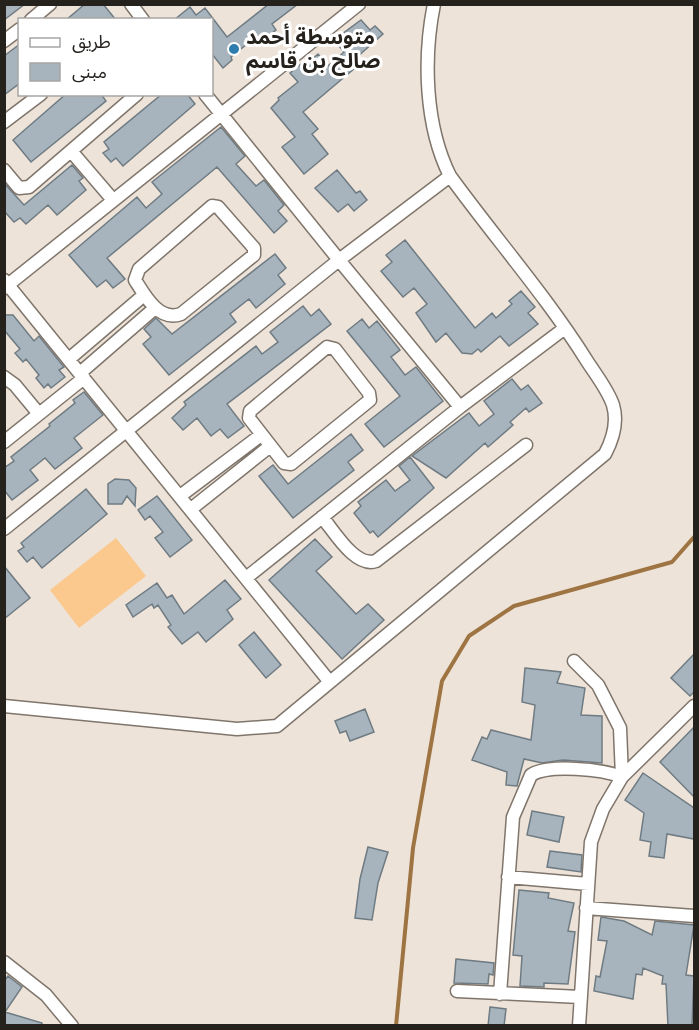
<svg xmlns="http://www.w3.org/2000/svg" width="699" height="1030" viewBox="0 0 699 1030" font-family="'Open Sans','Noto Sans Arabic',sans-serif">
<style>
.green{fill:#fbc88e}
.lines{fill:none;stroke-linecap:round;stroke-linejoin:round}
.stream{stroke:#9e7442;stroke-width:4}
.building{fill:#a7b4bd;stroke:#6f7b83;stroke-width:1.5}
.minor-casing{stroke:#7f756b;stroke-width:15}
.minor{stroke:#fff;stroke-width:12}
.poi-dot{fill:#2d7eaf;stroke:#fff;stroke-width:2}
.labels{text-anchor:middle;stroke-width:6;stroke-linejoin:round;paint-order:stroke}
.poi-label{font-size:21px;font-weight:bold;fill:#25211d;stroke:#fff;text-anchor:start}
</style>
<rect width="100%" height="100%" fill="#eee3d8"/>
<path class="green" d="M116 538 146 576 79 628 50 590Z"/>
<g class="lines">
<path class="stream" d="M396 1026 413 848 442 681 469 636 514 606 672 562 694 537"/>
</g>
<path class="building" d="M4 4H25L4 20Z
M85 4H103L116 20H66Z
M269 4H298L272 24 276 30 261 41 257 36 231 57 232 60 223 68 212 54V20H174L190 7 196 15 205 8 227 37Z
M361 20 370 30 375 26 383 34 356 58 361 63 303 112 318 129 312 134 328 154 304 174 282 147 295 137 271 108 279 100 278 98 298 82 290 73 301 64 303 67 318 54 328 66 344 52 334 40Z
M20 44V83L4 95V56Z
M66 94H101L106 101 31 162 13 140Z
M162 94H187L195 104 123 166 116 158 111 162 103 153 109 149 104 142Z
M221 127 245 156 236 164 256 186 264 180 284 205 278 211 287 221 274 233 217 167 107 258 125 279 113 288 106 280 97 287 69 255 137 197 146 208 162 194 152 182Z
M72 165 83 178 79 181 86 190 57 215 48 205 26 224 20 218 14 222 4 211V183L24 205Z
M337 170 356 193 360 191 367 200 354 211 348 204 338 212 315 188Z
M405 240 475 328 492 313 496 318 512 304 509 301 521 291 535 307 528 313 538 324 509 346 500 336 481 352 478 349 472 354 462 353 446 333 436 342 416 313 427 304 414 288 403 297 381 271 392 262 386 255Z
M275 254 286 268 278 275 285 284 256 308 249 299 230 314 236 322 169 375 143 344 151 337 144 329 156 318 172 334Z
M303 306 311 316 319 309 331 324 227 404 244 426 228 438 220 429 211 436 197 418 183 430 172 418 186 405 184 402 256 346 262 354 278 342 270 332Z
M4 315H13L34 341 39 336 64 367 59 370 65 377 51 388 48 384 44 388 36 378 39 375 26 359 23 362 15 353 20 349 4 330Z
M362 319 369 328 377 321 400 350 391 357 405 375 416 367 443 401 384 447 365 424 400 396 347 331Z
M512 379 521 390 528 385 542 403 529 412 526 408 510 422 513 425 488 447 485 443 446 478 412 456 469 413 479 426 494 414 484 401Z
M84 392 103 415 74 438 82 448 55 469 45 458 30 470 38 480 12 500 4 490V468L14 461 11 457 50 426 49 424 75 403 73 400Z
M351 434 363 450 348 462 354 470 293 518 259 476 273 465 288 484Z
M410 457 434 488 378 537 373 531 370 533 354 513 361 506 358 502 386 480 395 491 410 480 399 466Z
M115 479 129 480 136 488 135 506 127 496 122 504H108V484Z
M86 489 107 514 42 568 33 557 27 562 18 551 24 547 21 543Z
M157 496 192 540 170 557 155 538 163 532 150 516 145 520 138 510Z
M315 539 332 557 316 571 356 614 368 604 384 620 342 659 269 580Z
M4 566 30 598 4 619Z
M225 580 241 599 227 610 233 619 206 642 198 632 182 644 168 627 171 625 158 605 154 608 152 604 133 617 126 605 157 583 167 598 172 595 184 614Z
M254 632 281 665 266 678 239 645Z
M694 654V692L690 696 671 678Z
M525 668 561 672 557 683 585 688 581 715 602 716V763L563 760 542 763 524 759 517 786 506 785 507 772 472 760 482 737 487 739 491 730 531 740 535 705 522 702Z
M365 709 374 732 350 741 346 731 340 733 335 721Z
M694 727V797L660 762Z
M643 773 694 808V839L667 834 664 858 649 856 651 842 640 840 644 813 625 800Z
M532 811 564 817 559 842 527 835Z
M368 847 388 852 378 883 372 920 355 918 360 879Z
M550 851 582 855 581 872 547 867Z
M519 890 549 893 548 898 574 903 568 931 575 932 568 984 544 983V987L520 986 522 956 513 955Z
M601 917 624 921 652 935 655 921 694 925 686 975 694 976 692 1026H668L666 984H662L663 976 643 968 642 975 636 974 633 999 594 991 596 976 600 977 607 941 598 940Z
M456 959 494 963 493 975 489 974 488 984 454 983Z
M8 976 22 987 5 1012 42 1023V1026H4V981Z
M490 1007 506 1009 504 1026H488Z"/>
<g class="lines">
<defs>
<path id="minor" d="M131 4 143 20
M31 20 50 4
M4 41 20 29
M4 122 41 94
M71 151 113 200
M4 170 19 188 29 187 137 94
M450 176 339 260 460 407
M212 206 218 207 254 248V255L181 314C159 322 145 296 135 280L139 269Z
M4 280 329 681
M4 288 359 4
M327 347 335 349 369 393 370 400 291 464 284 463 249 418 250 411Z
M69 359 144 295
M80 373 155 308
M4 377 15 385 39 414
M4 442 84 378
M180 496 261 435
M191 509 269 447
M322 517C334 531 355 568 376 561L526 445
M4 529 339 260 205 94
M246 578 460 407 565 328
M4 706 237 729 277 726 605 454C613 439 618 422 613 405 608 390 596 375 587 361 547 297 495 238 450 176 425 126 423 59 434 4
M508 877 588 884
M586 908 694 916
M4 962 46 995 72 1026
M457 991 580 997
M500 994 513 817 531 775C549 764 602 769 622 777L620 728 598 685 574 661
M579 1026 591 842 603 809 622 777 694 706"/>
</defs>
<use href="#minor" class="minor-casing"/>
<use href="#minor" class="minor"/>
</g>
<circle class="poi-dot" cx="234" cy="49" r="6"/>
<g class="labels">
<g class="poi-label">
<text x="246" y="44">متوسطة أحمد<tspan x="246" dy="24">صالح بن قاسم</tspan></text>
</g>
</g>
<rect width="699" height="1030" fill="none" stroke="#25211d" stroke-width="12"/>
<rect x="18" y="18" width="195" height="78" fill="#ffffff" stroke="#a8a6a5" stroke-width="1.5"/>
<rect x="30" y="38" width="30" height="9" fill="#ffffff" stroke="#a8a6a5" stroke-width="1.5"/>
<text x="72" y="48" font-size="18" fill="#25211d">طريق</text>
<rect x="30" y="63" width="30" height="18" fill="#a7b4bd" stroke="#a8a6a5" stroke-width="1.5"/>
<text x="72" y="78" font-size="18" fill="#25211d">مبنى</text>
</svg>
